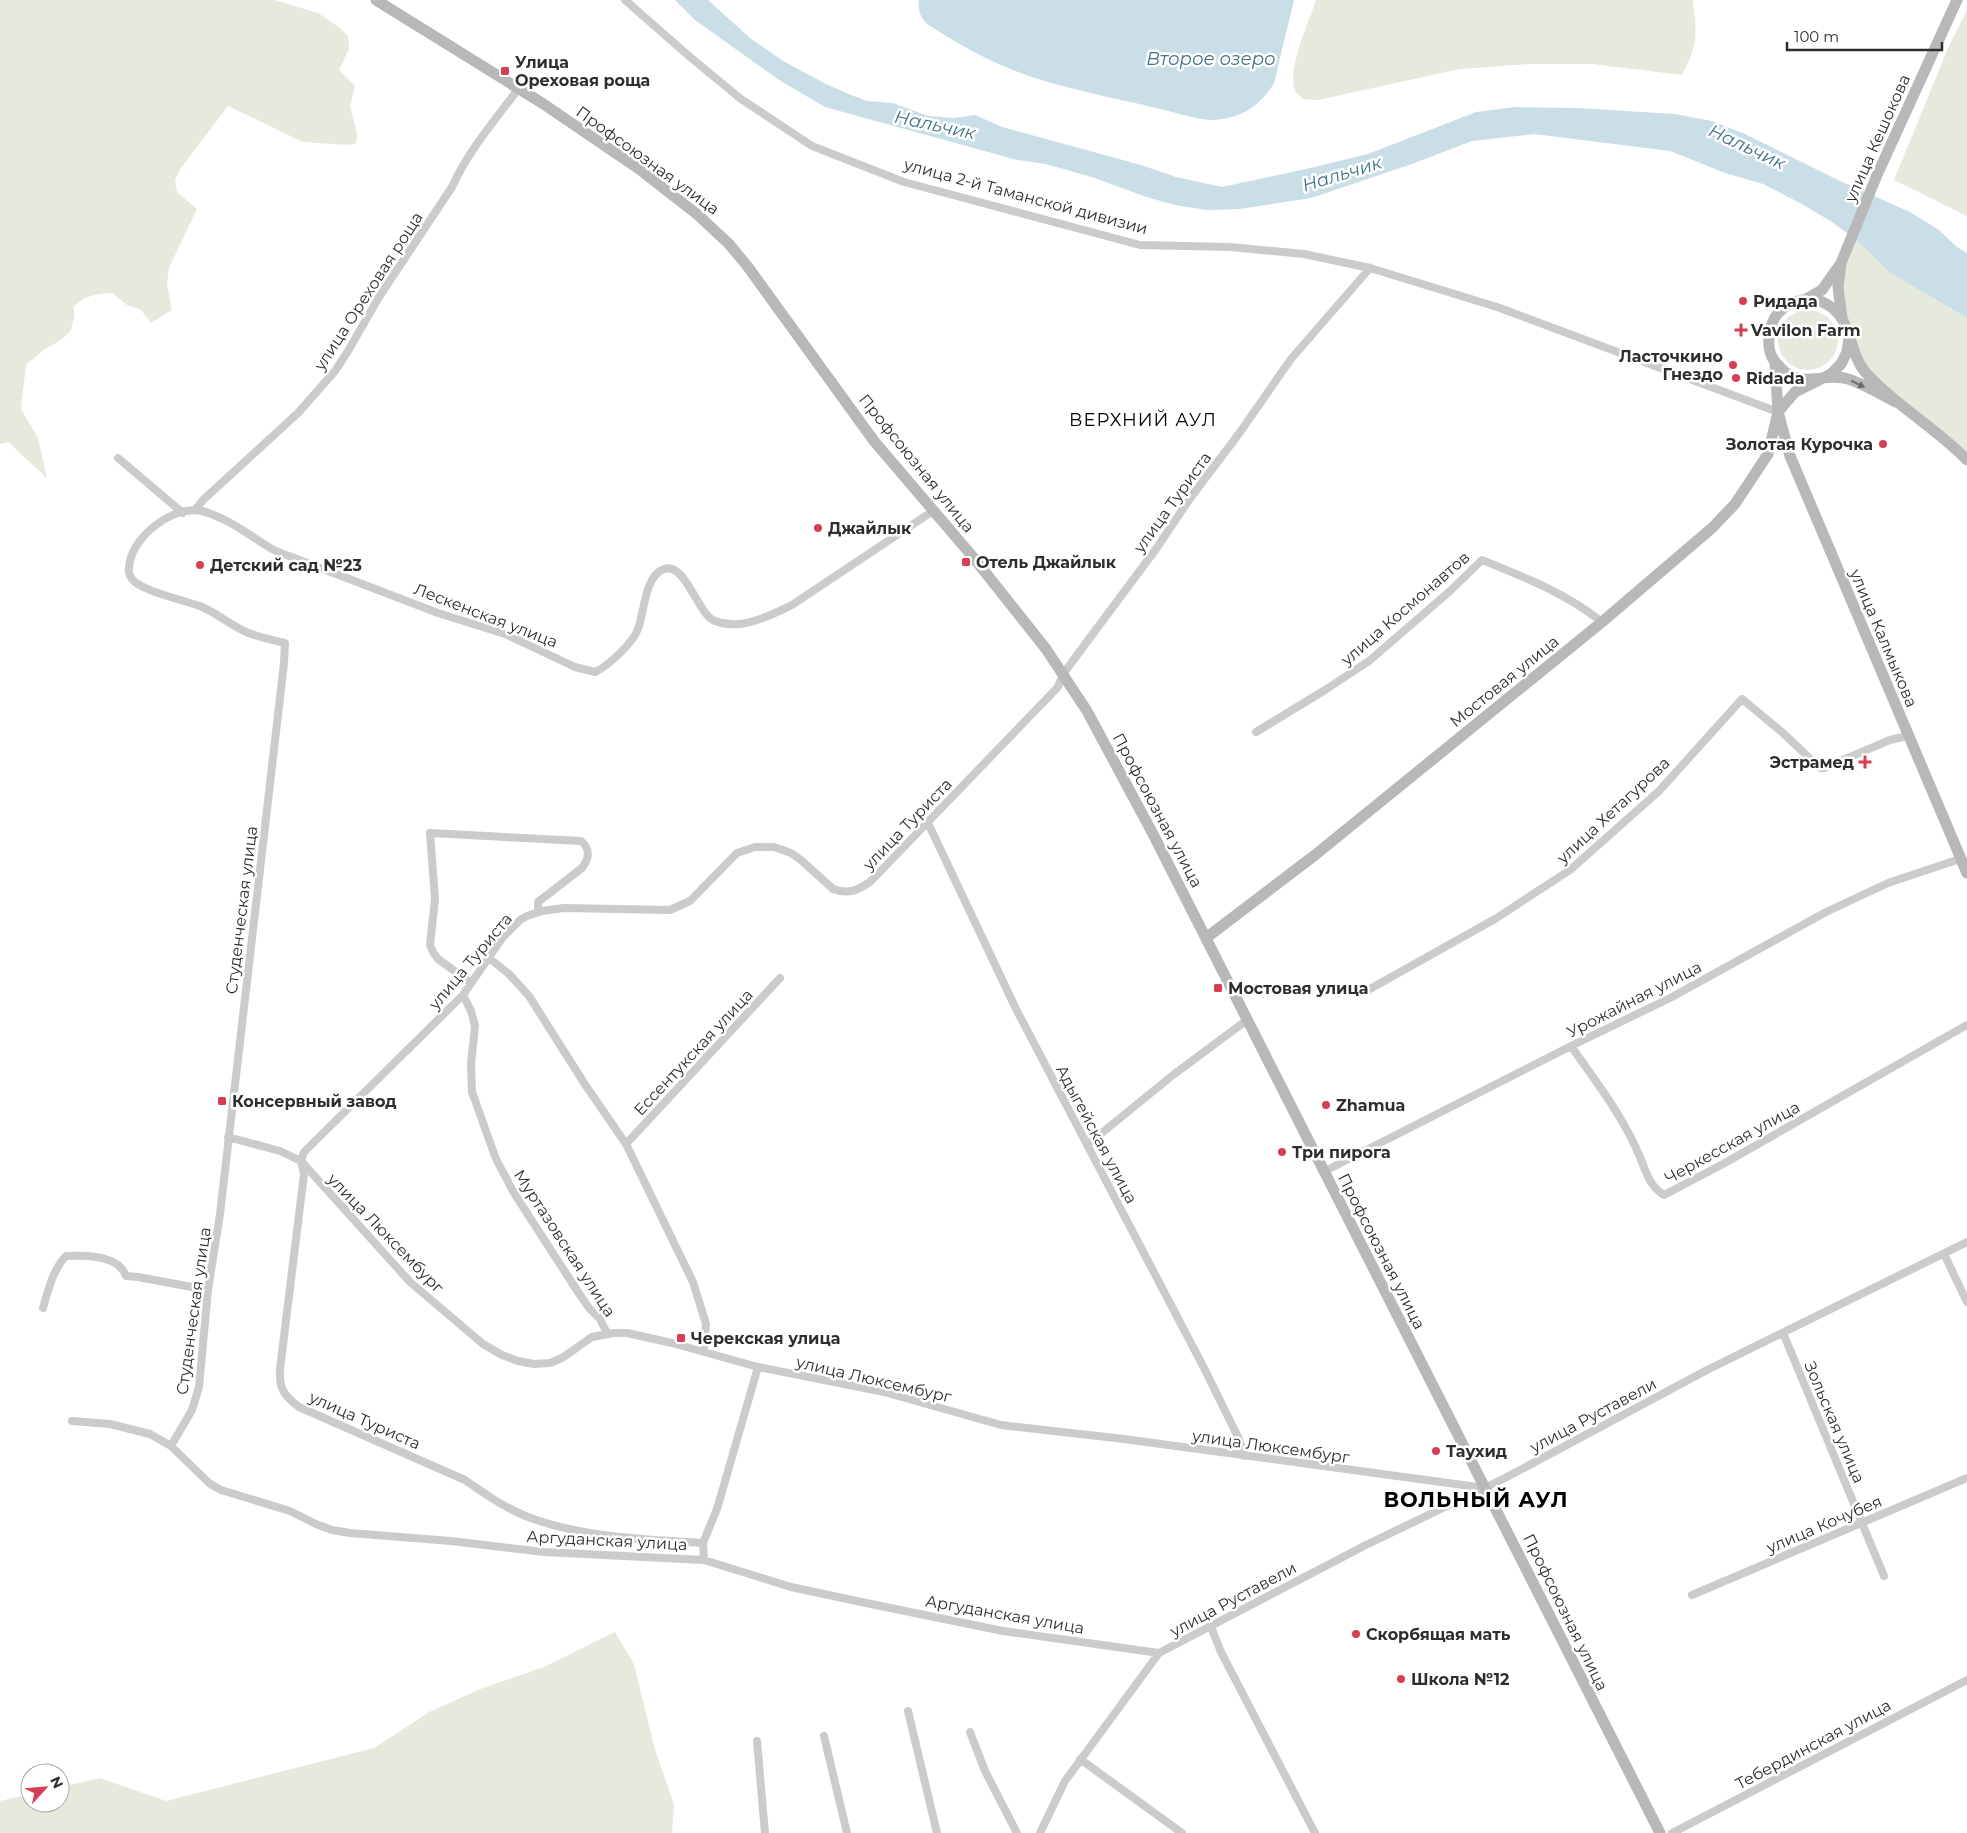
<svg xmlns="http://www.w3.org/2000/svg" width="1967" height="1833" viewBox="0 0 1967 1833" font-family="Montserrat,sans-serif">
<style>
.green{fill:#e5eadd}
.water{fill:#cadee8}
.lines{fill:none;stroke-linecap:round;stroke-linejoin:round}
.street{stroke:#cbcbcb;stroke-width:8}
.secondary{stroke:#b8b8b8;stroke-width:11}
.oneway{fill:#6c6c6c}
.poi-dot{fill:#d63f53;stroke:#fff;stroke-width:2}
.labels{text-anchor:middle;stroke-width:5;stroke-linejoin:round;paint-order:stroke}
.poi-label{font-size:16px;font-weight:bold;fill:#2e2e2e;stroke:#fff;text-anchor:start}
.street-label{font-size:16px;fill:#2e2e2e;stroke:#fff}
.water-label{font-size:18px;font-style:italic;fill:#437289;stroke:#fff}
.neighbourhood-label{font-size:18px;letter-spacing:1px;fill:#000;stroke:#fff}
.district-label{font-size:21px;font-weight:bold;letter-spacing:1px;fill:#000;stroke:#fff}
</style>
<rect width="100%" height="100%" fill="#fff"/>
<path class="green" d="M0 0H274L318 13 340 28 348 36 349 49 339 70 355 86 350 106 357 133 356 143 348 145 303 142 228 106 181 168 175 180 177 192 197 209 169 268 167 283 172 310 151 323 141 310 127 305 112 293C96 293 86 296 74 306V318L71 330 61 340 45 349 26 365 21 409 38 438 47 478 8 442 0 444Z
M1316 0H1693C1697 34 1698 45 1682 75L1592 64H1529L1460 69 1318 100 1304 99 1296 93C1285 72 1309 22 1316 0Z
M1967 10V216L1894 180 1948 48Z
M1852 237 1933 298 1967 318V460L1865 372 1847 328 1841 263Z
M1778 340a30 30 0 1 1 60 0a30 30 0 1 1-60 0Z
M615 1632 634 1664 655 1750 674 1804 672 1833H0V1801L30 1794V1803H60V1787L100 1778 166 1801 374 1748 431 1711 483 1688 544 1667Z"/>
<path class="water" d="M675 0H708L750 38 783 61 826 84 851 95 867 101 893 103 928 116 954 118 975 115 1002 127 1141 165 1176 177 1222 187 1306 169 1368 154 1476 112 1515 107 1577 108 1675 114 1712 121 1745 134 1840 181 1910 212 1939 230 1957 247 1967 253V318L1889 272 1861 244 1832 222 1800 203 1763 184 1725 173 1670 151 1534 134 1472 141 1412 164 1311 198 1240 209 1206 210 1175 205 1146 197 1095 178 1046 164 1017 160 825 107 779 80 695 20Z
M919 0H1294L1274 83C1261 106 1239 120 1211 120 1198 120 1167 110 1152 107 1102 95 1048 86 1001 65 975 54 951 39 927 24 920 17 918 10 919 0Z"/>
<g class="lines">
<path class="street" d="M625 0 690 57 741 99 812 146 904 182 1140 245 1230 247 1304 254 1370 268 1497 307 1778 412
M118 458 183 513
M195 510 203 500 298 413 335 371 348 351 379 297 452 187C468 151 495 120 519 88
M1256 732 1325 690 1369 661 1450 591 1482 560C1524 577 1566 593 1602 622
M928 823 1016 1009 1204 1368 1238 1437 1245 1456
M489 958 509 974 529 996 586 1086 626 1144 693 1282 706 1324 704 1351
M471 983 438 959 433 952 430 945 435 899 430 833 581 841C591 849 589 859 582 868L538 902V912
M1368 990 1495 919 1570 870 1659 791 1742 699 1783 733 1820 768H1824L1890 740 1907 736
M463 995 471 1011 475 1026 471 1064 472 1092 496 1159 514 1193 578 1292 589 1308 600 1319 607 1333
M1571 1046C1596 1082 1623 1116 1640 1157 1646 1172 1650 1187 1664 1195L1723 1164 1967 1025
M228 1137 280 1151 301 1161 410 1282 483 1344 502 1355 518 1361 534 1364 550 1363 562 1358 592 1337 613 1333H627L672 1343 758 1367 884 1392 1001 1425 1124 1439 1485 1488
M626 1144 780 978
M1087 1145 1173 1075 1247 1020
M1323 1172 1571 1046 1672 997 1826 912 1888 883 1960 859
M1944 1254 1967 1302
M43 1308C48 1291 53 1269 66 1256 84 1255 119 1255 126 1276L138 1277 208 1290
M1783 1333 1884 1576
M72 1421 110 1424 150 1434 171 1446 209 1483 221 1490 290 1511 316 1524 332 1530 350 1533 451 1541 544 1552 704 1560 791 1587 866 1603 1003 1631 1159 1653
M171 1446 192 1410 199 1387 208 1290 220 1214 284 663 285 643C270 639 255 637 242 630 228 623 216 613 202 607 186 600 142 592 132 579 127 573 129 568 130 561 136 534 174 505 202 511 226 517 252 537 272 549 280 553 289 556 297 559L438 613 505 634 575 667 595 672C608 666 633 643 638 629 644 613 645 575 664 569 686 562 697 614 715 621 741 631 769 616 792 605L933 511
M703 1543C644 1539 584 1538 528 1517 505 1508 485 1494 465 1480L299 1407C283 1395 279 1388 280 1369L304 1174 301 1161 304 1152 463 995 503 937 520 920 527 916 542 911 564 908 670 910 690 901 737 853 755 847H774L791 853 801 860 833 889C848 895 859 890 871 881L1058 687 1063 674 1156 549 1191 497 1238 435 1291 359 1370 268
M704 1560 703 1543 717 1509 758 1367
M1692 1595 1967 1478
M1211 1627 1221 1652 1315 1833
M908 1711 937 1833
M970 1732 985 1771 1017 1833
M824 1736 847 1833
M757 1741 765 1833
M1080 1759 1182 1833
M1040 1833 1065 1781 1159 1653 1366 1545 1505 1478 1707 1370 1967 1242
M1672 1833 1967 1680"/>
<path class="secondary" d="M376 0 542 103 639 169 698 215 729 244 748 267 874 441 973 557 1046 649 1087 711 1153 834 1660 1833
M1806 299 1822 290 1839 266
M1842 318 1838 287 1841 263 1877 175 1957 0
M1775 362 1778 412 1790 456 1967 873
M1896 402C1880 394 1864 384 1848 379 1824 371 1801 391 1780 367 1774 362 1770 355 1769 347 1768 334 1770 322 1779 312 1792 299 1812 295 1828 305 1853 319 1848 353 1866 373 1896 406 1936 428 1967 460
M1206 938 1315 855 1602 622 1712 528 1735 504 1768 454 1778 412 1795 392 1831 374 1841 364 1847 352 1849 338"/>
</g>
<defs><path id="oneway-solid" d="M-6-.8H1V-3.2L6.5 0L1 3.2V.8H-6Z" transform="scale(1.25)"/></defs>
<use class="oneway" href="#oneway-solid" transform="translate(1858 384) rotate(26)"/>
<g class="poi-dot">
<rect x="500" y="66" width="10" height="10" rx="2.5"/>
<circle cx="1743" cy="301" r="5"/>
<path d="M1738.5 322.5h5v5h5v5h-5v5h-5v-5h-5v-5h5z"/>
<circle cx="1733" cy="365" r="5"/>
<circle cx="1736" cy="378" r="5"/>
<circle cx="1883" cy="444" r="5"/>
<circle cx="818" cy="528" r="5"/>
<rect x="961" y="557" width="10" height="10" rx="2.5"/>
<circle cx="200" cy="565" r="5"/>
<path d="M1862.5 754.5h5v5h5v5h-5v5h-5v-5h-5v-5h5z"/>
<rect x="1213" y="983" width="10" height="10" rx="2.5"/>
<rect x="217" y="1096" width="10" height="10" rx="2.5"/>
<circle cx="1326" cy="1105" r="5"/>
<circle cx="1282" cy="1152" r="5"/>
<rect x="676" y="1333" width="10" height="10" rx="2.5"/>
<circle cx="1436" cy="1451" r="5"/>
<circle cx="1356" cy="1634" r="5"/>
<circle cx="1401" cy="1679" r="5"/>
</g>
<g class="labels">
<g class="poi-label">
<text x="515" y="68">Улица<tspan x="515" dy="18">Ореховая роща</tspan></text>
<text x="1753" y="307">Ридада</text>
<text x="1751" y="336">Vavilon Farm</text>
<text x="1723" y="362" text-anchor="end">Ласточкино<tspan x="1723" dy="18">Гнездо</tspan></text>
<text x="1746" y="384">Ridada</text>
<text x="1873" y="450" text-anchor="end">Золотая Курочка</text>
<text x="828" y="534">Джайлык</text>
<text x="976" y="568">Отель Джайлык</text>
<text x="210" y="571">Детский сад №23</text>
<text x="1854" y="768" text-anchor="end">Эстрамед</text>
<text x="1228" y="994">Мостовая улица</text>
<text x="232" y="1107">Консервный завод</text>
<text x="1336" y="1111">Zhamua</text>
<text x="1292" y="1158">Три пирога</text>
<text x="691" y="1344">Черекская улица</text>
<text x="1446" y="1457">Таухид</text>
<text x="1366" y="1640">Скорбящая мать</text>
<text x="1411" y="1685">Школа №12</text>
</g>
<g class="street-label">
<text transform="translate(1877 138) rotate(-66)" y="6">улица Кешокова</text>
<text transform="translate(648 160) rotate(36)" y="6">Профсоюзная улица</text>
<text transform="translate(1026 196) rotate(15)" y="6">улица 2-й Таманской дивизии</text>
<text transform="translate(368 291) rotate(-57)" y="6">улица Ореховая роща</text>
<text transform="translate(917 463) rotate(51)" y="6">Профсоюзная улица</text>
<text transform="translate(1172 502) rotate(-54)" y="6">улица Туриста</text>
<text transform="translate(1405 608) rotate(-41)" y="6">улица Космонавтов</text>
<text transform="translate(486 615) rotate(21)" y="6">Лескенская улица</text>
<text transform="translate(1884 638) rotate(67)" y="6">улица Калмыкова</text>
<text transform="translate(1504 681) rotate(-39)" y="6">Мостовая улица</text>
<text transform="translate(1158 810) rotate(62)" y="6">Профсоюзная улица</text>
<text transform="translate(1613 810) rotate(-43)" y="6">улица Хетагурова</text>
<text transform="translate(907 824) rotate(-46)" y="6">улица Туриста</text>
<text transform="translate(241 910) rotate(-83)" y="6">Студенческая улица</text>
<text transform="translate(470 961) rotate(-50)" y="6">улица Туриста</text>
<text transform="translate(1634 999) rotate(-27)" y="6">Урожайная улица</text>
<text transform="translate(693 1052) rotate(-47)" y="6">Ессентукская улица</text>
<text transform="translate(1097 1134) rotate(62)" y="6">Адыгейская улица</text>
<text transform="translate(1732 1142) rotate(-29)" y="6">Черкесская улица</text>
<text transform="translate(386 1233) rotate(46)" y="6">улица Люксембург</text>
<text transform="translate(565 1243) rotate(57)" y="6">Муртазовская улица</text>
<text transform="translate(1382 1251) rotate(63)" y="6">Профсоюзная улица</text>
<text transform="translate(193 1311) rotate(-82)" y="6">Студенческая улица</text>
<text transform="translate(874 1379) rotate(13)" y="6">улица Люксембург</text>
<text transform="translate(1593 1415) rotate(-28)" y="6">улица Руставели</text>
<text transform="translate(365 1420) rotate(24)" y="6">улица Туриста</text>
<text transform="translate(1835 1422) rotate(67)" y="6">Зольская улица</text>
<text transform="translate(1271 1446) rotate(8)" y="6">улица Люксембург</text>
<text transform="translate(1824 1524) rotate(-23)" y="6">улица Кочубея</text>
<text transform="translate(607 1540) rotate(3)" y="6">Аргуданская улица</text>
<text transform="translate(1233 1599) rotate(-28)" y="6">улица Руставели</text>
<text transform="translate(1566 1612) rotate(64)" y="6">Профсоюзная улица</text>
<text transform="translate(1005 1614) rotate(10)" y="6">Аргуданская улица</text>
<text transform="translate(1813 1744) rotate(-28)" y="6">Тебердинская улица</text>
</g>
<g class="water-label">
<text x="1211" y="65">Второе озеро</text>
<text transform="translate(935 125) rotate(12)" y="6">Нальчик</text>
<text transform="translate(1747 147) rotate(25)" y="6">Нальчик</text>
<text transform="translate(1342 174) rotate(-17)" y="6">Нальчик</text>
</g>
<g class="neighbourhood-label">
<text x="1143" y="426">ВЕРХНИЙ АУЛ</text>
</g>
<g class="district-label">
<text x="1476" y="1507">ВОЛЬНЫЙ АУЛ</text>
</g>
</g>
<g transform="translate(45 1788) rotate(64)"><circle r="24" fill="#ffffff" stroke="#ababab"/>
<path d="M0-4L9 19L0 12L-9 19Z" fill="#d63f53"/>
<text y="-8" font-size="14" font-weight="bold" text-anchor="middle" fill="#2e2e2e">N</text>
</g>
<path d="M1787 42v8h155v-8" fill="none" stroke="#2e2e2e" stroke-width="2.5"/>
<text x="1794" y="42" font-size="15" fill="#2e2e2e" stroke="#ffffff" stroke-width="4" paint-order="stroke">100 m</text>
</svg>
